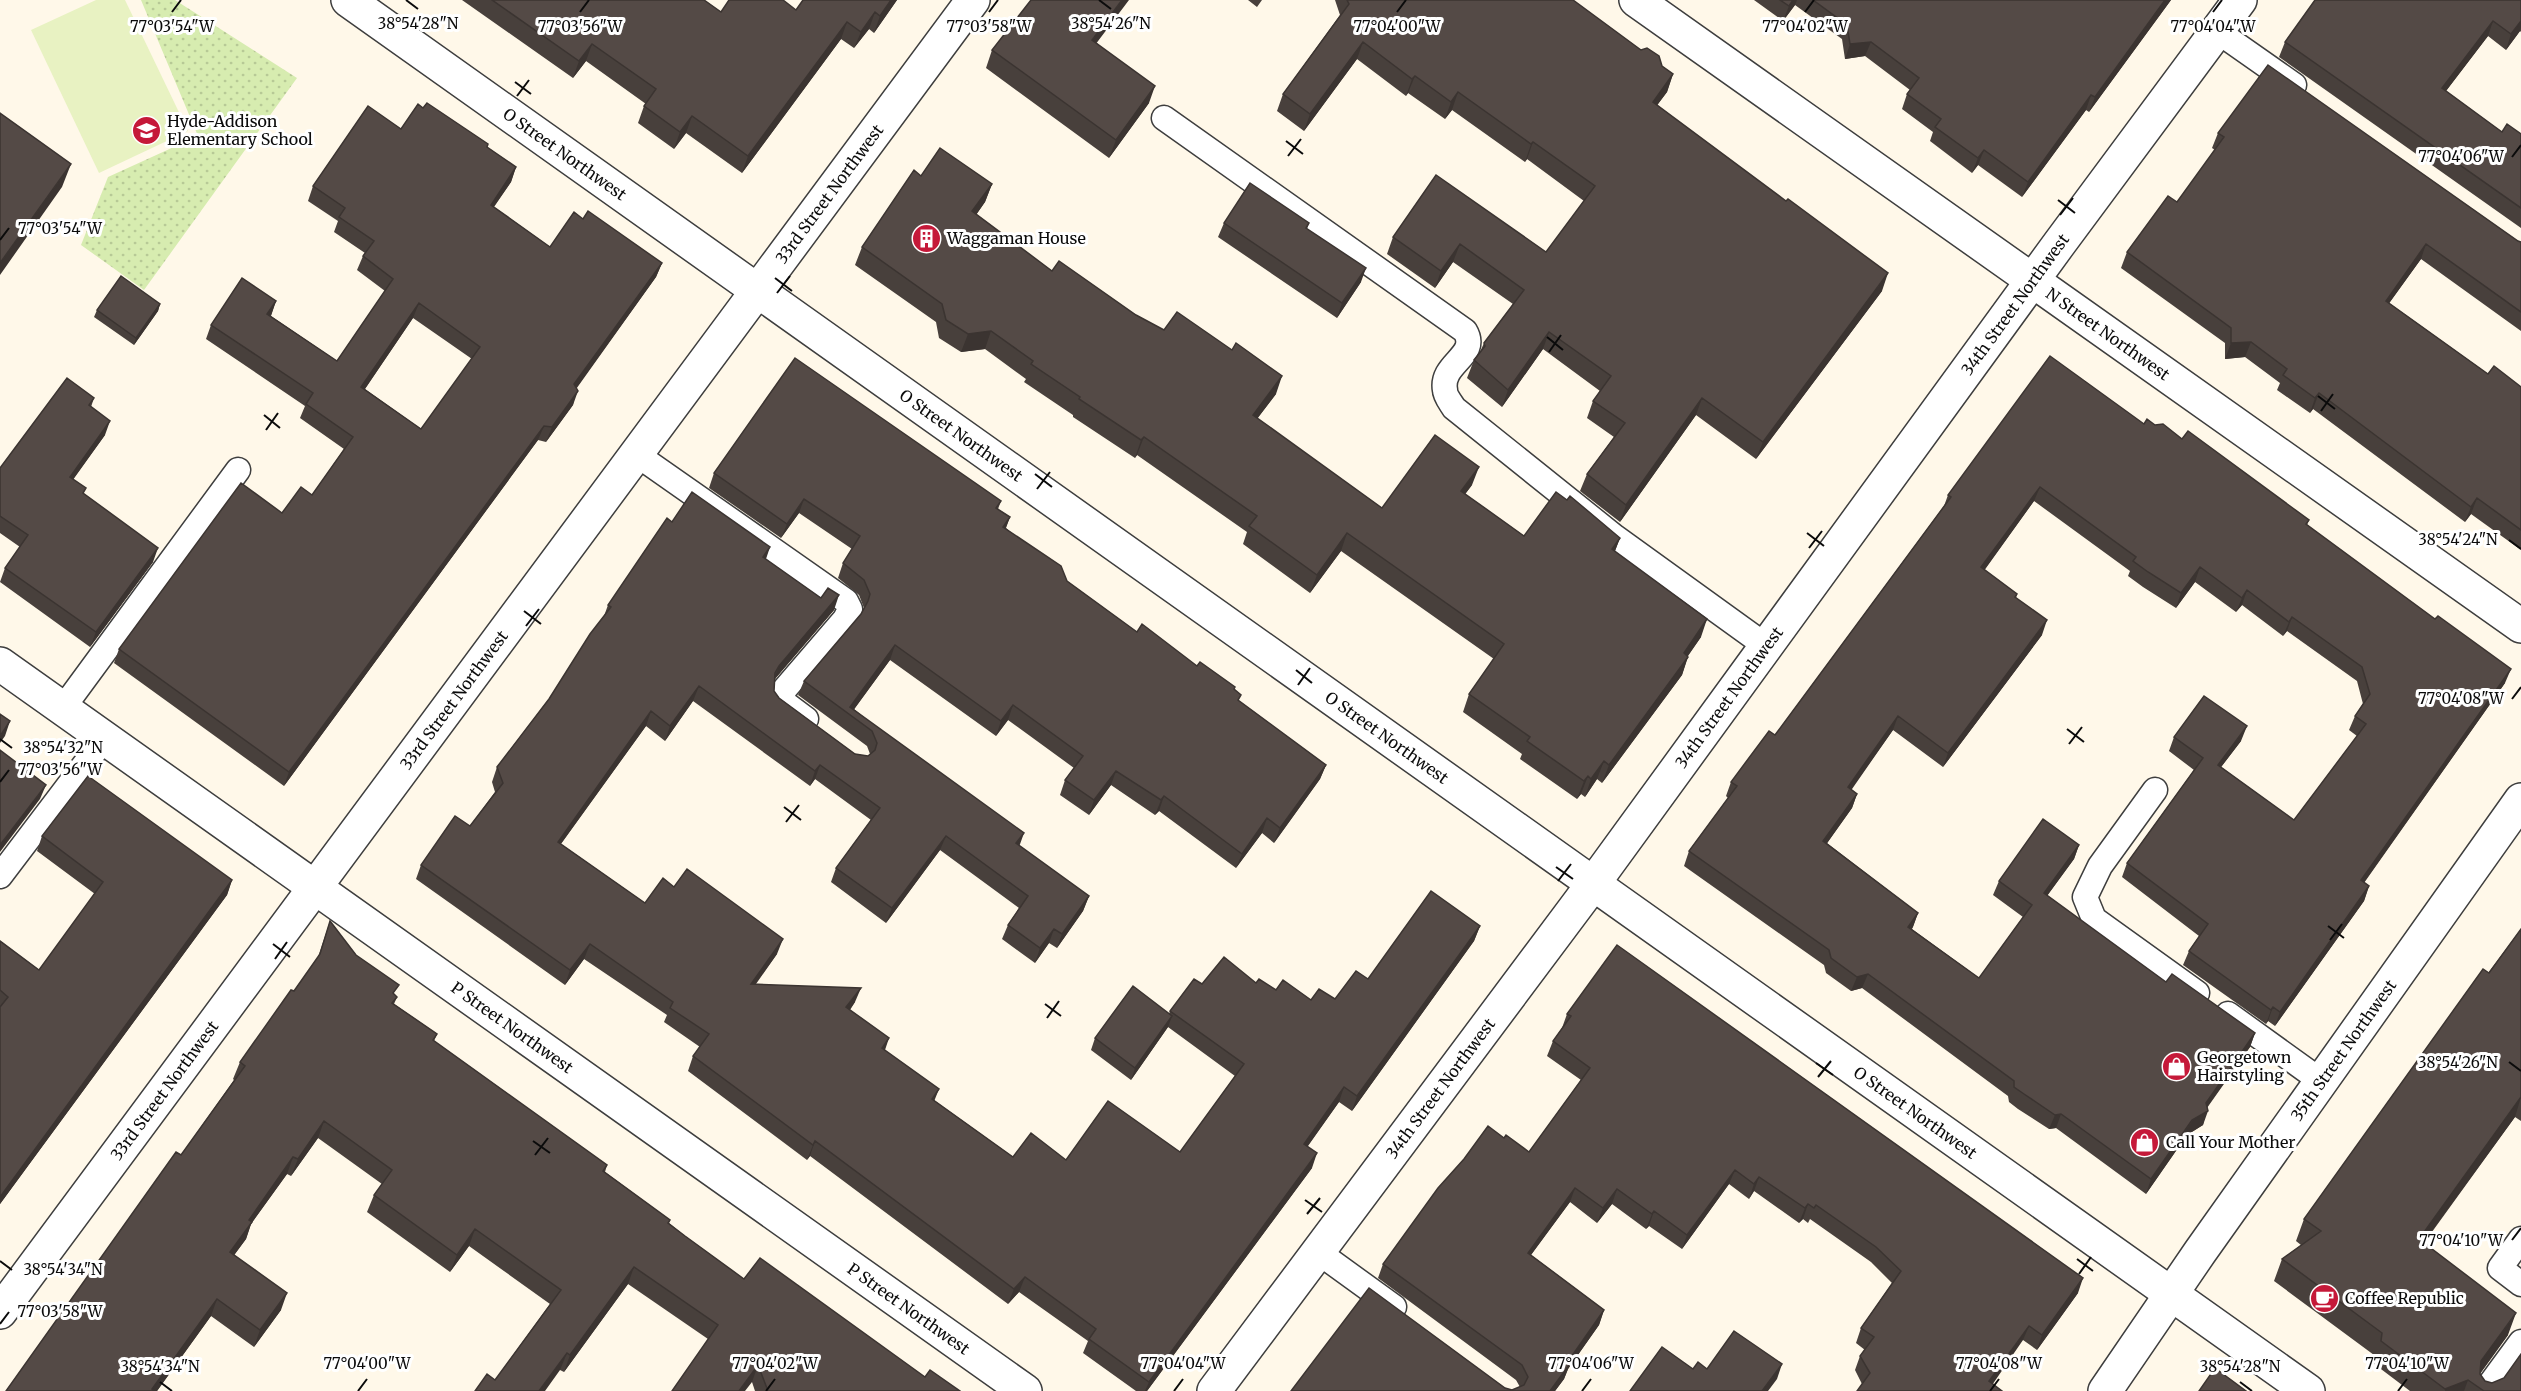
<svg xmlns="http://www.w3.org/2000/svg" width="2521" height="1391" viewBox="0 0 2521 1391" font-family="Merriweather,serif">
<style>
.park{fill:url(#park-dots)}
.pitch{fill:#e8f2c2}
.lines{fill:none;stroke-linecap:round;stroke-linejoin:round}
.service-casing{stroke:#3e3e3e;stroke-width:27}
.minor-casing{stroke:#3e3e3e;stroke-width:36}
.tertiary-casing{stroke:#3e3e3e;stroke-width:36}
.service{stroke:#fff;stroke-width:24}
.minor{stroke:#fff;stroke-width:33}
.tertiary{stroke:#fff;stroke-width:33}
.wall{fill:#48403c;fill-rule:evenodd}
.shaded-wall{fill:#3b3431}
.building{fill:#544a46;stroke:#3b3431;stroke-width:1.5;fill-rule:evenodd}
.ticks{fill:none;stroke:#0b0b0b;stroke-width:2}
.labels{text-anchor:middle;stroke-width:6;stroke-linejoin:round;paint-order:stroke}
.poi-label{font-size:16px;fill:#0b0b0b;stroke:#fff;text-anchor:start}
.street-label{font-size:16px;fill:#0b0b0b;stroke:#fff}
.ticks-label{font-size:15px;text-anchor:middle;fill:#0b0b0b;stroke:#fff;stroke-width:6;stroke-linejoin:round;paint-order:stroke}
</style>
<defs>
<pattern id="park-dots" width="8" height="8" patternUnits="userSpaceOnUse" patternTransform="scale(1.5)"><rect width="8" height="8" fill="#d7ecb0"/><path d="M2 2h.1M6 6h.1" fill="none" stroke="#b7c996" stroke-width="1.8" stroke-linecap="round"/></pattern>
</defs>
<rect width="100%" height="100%" fill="#fff8e9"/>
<path class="park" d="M141 0H175L297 78 144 290 81 245 108 177 198 136Z"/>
<path class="pitch" d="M96 0H125L188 131 99 173 31 30Z"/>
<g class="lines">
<defs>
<path id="service" d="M2217 31 2294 85
M1164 118 1465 331C1480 356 1440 363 1445 390 1445 396 1451 403 1454 408L1615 537 1766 646
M636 454 846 601 850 609 845 619 784 690 782 701 806 719
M63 708 238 470
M2155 790 2100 866 2085 897 2094 919 2197 993
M0 876 104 739
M2228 1014 2321 1081
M2521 1239 2500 1268 2521 1284
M1318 1252 1394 1307
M2485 1391 2521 1342"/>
<g id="minor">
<path id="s1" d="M348 0 2308 1391"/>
<path id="s2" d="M1636 0 2521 626"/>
<path id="s3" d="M0 664 1025 1391"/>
<path id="s4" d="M0 1312 973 0"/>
<path id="s5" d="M2105 1391 2200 1252 2521 800"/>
</g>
<g id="tertiary">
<path id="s6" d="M1214 1391 1593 884 2059 244 2240 0"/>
</g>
</defs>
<use href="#service" class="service-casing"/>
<use href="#minor" class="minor-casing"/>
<use href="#tertiary" class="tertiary-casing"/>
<use href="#service" class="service"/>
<use href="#minor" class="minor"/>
<use href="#tertiary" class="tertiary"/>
</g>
<path class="wall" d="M462 0H704L721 12 796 10 803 0H897L874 33 869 29 854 48 841 39 742 173 686 133 674 149 638 123 644 106 646 104 586 61 573 78Z
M1248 0H1262L1257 7Z
M1335 0H1573L1673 74 1667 92 1657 105 1882 291 1756 459 1696 415 1620 522 1580 491 1587 474 1614 437 1587 418 1593 401 1600 391 1543 349 1502 407 1467 378 1474 360 1480 352 1484 343 1513 304 1453 262 1435 288 1387 254 1393 237 1546 252 1584 201 1527 159 1525 162 1452 110 1445 119 1408 93 1406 96 1357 59 1304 131 1277 111 1283 94 1340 15Z
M1754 0H2171L2089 112 2086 110 2022 197 1978 165 1972 173 1930 141 1933 132 1902 109 1907 94 1910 90 1865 56 1845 59 1842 39 1795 5 1783 21Z
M2521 0V32L2520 31 2506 50 2488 36 2446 91 2502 132 2521 134V228L2279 57 2285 42Z
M1097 43 1149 103 1109 158 986 68 992 50Z
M423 108 487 148 516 167 511 182 494 207 550 247 583 219 662 263 656 277 576 388 573 405 546 442 538 440 284 786 114 663 119 649 282 513 312 495 344 449 300 418 305 406 206 339 211 325 276 301 271 316 337 361 385 291 357 270 363 256 365 253 334 232 338 221 308 201 313 186 401 129ZM413 318 472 359 421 429 365 389Z
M2218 133 2521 242V331L2421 259 2389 303 2488 374 2521 387V550L2471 514 2465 522 2313 409 2310 413 2277 390 2280 383 2245 357 2225 359V343L2121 268 2127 252 2177 202 2215 150 2212 148Z
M921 176 992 184 985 202 976 215 1052 271 1136 315 1276 394 1257 419 1382 508 1472 485 1465 494 1524 536 1620 538 1615 551 1701 637 1688 656 1682 675 1602 783 1597 779 1585 797 1581 794 1577 799 1520 759 1522 754 1463 712 1469 694 1494 659 1341 551 1310 593 1243 544 1247 532 1137 455 1135 458 1073 417V415L1024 382 1026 379 985 349 961 352 939 338 936 322 855 265 862 247Z
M1224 223H1309L1307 229 1361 282 1337 318 1218 237Z
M160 304 158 311 134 345 94 317 97 310Z
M94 398 91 407 105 435 73 479 84 494 153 562 90 647 0 582 5 568 20 547 0 533V468Z
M2144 424 2155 425 2182 439 2309 520 2307 525 2505 683 2364 883 2369 886 2364 901 2275 1026 2268 1021 2266 1024 2183 965 2189 951 2199 936 2122 877 2127 863 2194 770 2169 751 2174 737 2241 741 2221 767 2294 820 2357 736 2349 730 2355 716 2363 704 2357 681 2287 631 2283 636 2242 605 2236 612 2195 582 2176 608 2143 587 2128 576 2130 571 2034 501 1984 570 2017 594 2016 598 2042 635 1943 767 1893 730 1851 789 1857 794 1852 808 1827 843 1918 913 1912 929 1979 978 2023 917 1993 895 1999 881 2079 845 2074 859 2047 896 2166 982 2255 1033 2250 1047 2207 1108 2203 1125 2187 1135 2146 1194 2056 1128 2049 1129 2018 1109 2009 1102 2008 1096 1862 988 1851 991 1826 973 1824 965 1684 866 1689 851 1728 798 1726 796 1731 782 1775 735 1944 506 1948 495Z
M714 473 1001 501 998 509 1010 517 1006 528 1067 581 1137 632 1197 666 1234 689 1239 701 1326 765 1320 779 1274 843 1262 833 1236 868 1159 811 1155 815 1111 785 1089 815 1060 795 1065 780 1074 768 1008 720 996 736 890 660 854 709 1019 846 1089 896 1083 911 1057 948 1049 943 1035 963 1002 939 1008 925 1019 908 940 850 886 923 831 882 836 868 871 820 815 779 810 786 693 701 665 741 646 726 561 844 645 903 674 887 777 954 756 984 855 1002 850 1010 885 1050 935 1101 1013 1157 1066 1160 1180 1152 1235 1076 1168 1027 1131 1080 1091 1050 1095 1038 1169 1014 1170 1011 1202 984 1256 983 1276 990 1311 1000 1335 999 1368 979 1480 926 1474 941 1352 1111 1339 1102 1308 1146 1312 1168 1147 1391H1136L1083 1353 1088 1341 1019 1292 1008 1304 810 1156 807 1160 688 1071 693 1056 700 1047 664 1022 667 1015 584 959 565 985 416 879 421 865 470 826 495 792 492 782 497 767 549 699 604 616 608 605 672 522 766 559 834 610 775 679 774 691 779 698 855 754 868 756 870 754 867 746 798 695 804 681 861 614 864 608 859 595 838 578 843 563 852 549 799 513 781 538 709 488Z
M42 836 232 880 227 895 0 1204V941L39 970 95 894 37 851Z
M330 921 356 955 397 997 394 1004 437 1034 434 1041 607 1165 605 1172 670 1220 669 1223 685 1236 744 1279 925 1377 960 1391H755L752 1382 708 1339 628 1284 564 1372 560 1370 495 1380 550 1304 469 1246 450 1272 367 1212 374 1195 382 1184 318 1138 291 1176 287 1174 251 1224 246 1239 234 1255 281 1310 254 1347 211 1316 157 1391H6L181 1155 234 1080 233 1079 240 1062 294 991 318 957Z
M2521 929V1121L2515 1117 2424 1243 2508 1335 2480 1374 2485 1381 2521 1391H2410L2373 1363 2374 1355 2274 1281 2282 1259 2301 1245 2296 1241 2304 1219Z
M1567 1014 2078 1293 2037 1350 2023 1340 1862 1384 1855 1370 1860 1356 1865 1350 1856 1343 1861 1328 1892 1283 1871 1262 1810 1219 1808 1223 1803 1219 1799 1223 1754 1191 1749 1199 1729 1184 1682 1249 1649 1226 1646 1229 1612 1204 1597 1223 1570 1202 1531 1255 1604 1310 1599 1325 1568 1369 1564 1379 1555 1391H1291L1505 1388 1512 1390 1520 1387 1516 1380 1378 1278 1383 1264 1504 1138 1529 1152 1581 1080 1547 1056 1553 1041 1562 1028Z"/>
<path class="shaded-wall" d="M891 0H897L874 33 880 16Z
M1122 0H1129L1086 57 1092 40Z
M1793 0H1797L1795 5 1783 21 1789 6Z
M2165 0H2171L2089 112 2095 97Z
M875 12 869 29 854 48 861 32Z
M2493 21 2488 36 2436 104 2442 88Z
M2521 21V27L2520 31 2506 50 2511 34Z
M847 22 841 39 742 173 748 156Z
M1363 42 1357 59 1304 131 1310 114Z
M1871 42 1865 56 1845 59 1850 44Z
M592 44 586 61 573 78 579 61Z
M1673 74 1667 92 1647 119 1653 102Z
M1415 76 1408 93 1406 96 1412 79Z
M1155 86 1149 103 1109 158 1116 140Z
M1458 92 1452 110 1445 119 1451 102Z
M2091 95 2086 110 2022 197 2028 182Z
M692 116 686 133 674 149 680 132Z
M1533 142 1527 159 1525 162 1531 144Z
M1984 150 1978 165 1972 173 1978 158Z
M71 164 62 187 0 275V263Z
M516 167 511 182 485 219 491 205Z
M992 184 985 202 966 229 972 211Z
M1460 244 1453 262 1435 288 1441 271Z
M2426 244 2421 259 2380 316 2386 301Z
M662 263 656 277 569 399 574 384Z
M1366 268 1361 282 1337 318 1342 303Z
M1888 273 1882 291 1756 459 1763 442Z
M276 301 271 315 262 328 267 314Z
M419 303 413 318 356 402 361 387Z
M160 304 158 311 134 345 136 338Z
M991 331 985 349 961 352 968 334Z
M1549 332 1543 349 1502 407 1508 390Z
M2251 342 2245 357 2225 359 2231 343Z
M1282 376 1276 394 1246 433 1253 415Z
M578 391 573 405 546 442 552 427Z
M2319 393 2313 409 2310 413 2315 398Z
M1702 398 1696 415 1620 522 1626 505Z
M110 421 105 435 65 491 70 477Z
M544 426 538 440 284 786 289 772Z
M1144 437 1137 455 1135 458 1141 440Z
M1479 467 1472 485 1454 509 1461 491Z
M2040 487 2034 501 1976 582 1981 567Z
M2477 498 2471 514 2465 522 2471 507Z
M804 499 799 513 781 538 787 524Z
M1010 517 1004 532 1003 527Z
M1347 533 1341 551 1310 593 1317 575Z
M1620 538 1613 556 1612 549Z
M770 547 765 562 763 557Z
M158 548 153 562 90 647 96 632Z
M2200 567 2195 582 2176 608 2181 593Z
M2247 590 2242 605 2236 612 2242 598Z
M839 595 834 610 773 681 779 666Z
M2292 617 2287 631 2283 636 2289 622Z
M1707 619 1701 637 1677 671 1684 653Z
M2047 620 2042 635 1943 767 1948 753Z
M895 645 890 660 850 715V707Z
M1688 657 1682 675 1602 783 1609 765Z
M2511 669 2505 683 2355 895 2361 880Z
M699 686 693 701 665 741 670 726Z
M1013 705 1008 720 996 736 1001 721Z
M651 711 646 726 552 856 558 842Z
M1898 716 1893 730 1843 802 1848 787Z
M10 721 5 736 0 743V736Z
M2247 726 2241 741 2212 779 2218 765Z
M1604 761 1597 779 1585 797 1591 779Z
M820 765 815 779 810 786 815 771Z
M1326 765 1320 779 1274 843 1280 828Z
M1116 771 1111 785 1089 815 1094 800Z
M1588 776 1581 794 1577 799 1584 781Z
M46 785 40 799 0 852V845Z
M1857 794 1852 808 1818 856 1823 841Z
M1164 796 1159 811 1155 815 1161 800Z
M1267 818 1262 833 1236 868 1242 854Z
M1024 833 1019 847 1016 843Z
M946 836 940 850 886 923 892 908Z
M2079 845 2074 859 2038 908 2044 893Z
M232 880 227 895 0 1204V1197Z
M2369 886 2364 901 2275 1026 2280 1012Z
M1089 896 1083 911 1057 948 1062 934Z
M1918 913 1913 927 1903 941 1908 927Z
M1480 926 1474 941 1352 1111 1357 1096Z
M1054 929 1049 943 1035 963 1040 948Z
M783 939 777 954 745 998 751 984Z
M590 944 584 959 565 985 570 970Z
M1868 974 1862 988 1851 991 1857 977Z
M861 988 855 1002 841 1022 846 1007Z
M2273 1007 2268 1021 2266 1024 2271 1010Z
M1172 1016 1168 1027 1131 1080 1135 1068Z
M2255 1033 2250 1047 2202 1114 2208 1111 2203 1125 2187 1135 2146 1194 2151 1179Z
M889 1038 884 1053 882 1048Z
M1344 1087 1339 1102 1299 1158 1304 1144Z
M939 1089 933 1104 932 1099Z
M2521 1097 2515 1117 2410 1261 2419 1239Z
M2061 1114 2056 1128 2049 1129 2055 1115Z
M324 1121 318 1138 291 1176 298 1159Z
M815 1141 810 1156 807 1160 813 1145Z
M1317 1153 1312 1168 1147 1391H1145L1149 1382Z
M293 1157 287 1174 251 1224 246 1239 224 1269 230 1252 249 1220Z
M1735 1170 1729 1184 1682 1249 1687 1235Z
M1759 1177 1754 1191 1749 1199 1754 1184Z
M1575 1188 1570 1202 1522 1267 1528 1253Z
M1617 1189 1612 1204 1597 1223 1603 1208Z
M1808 1204 1803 1219 1799 1223 1805 1208Z
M1654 1211 1649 1226 1646 1229 1652 1214Z
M475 1229 469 1246 450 1272 457 1255Z
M634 1267 628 1284 564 1372 570 1355Z
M1025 1277 1019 1292 1008 1304 1014 1289Z
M2083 1278 2078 1293 2037 1350 2042 1335Z
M287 1293 281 1310 254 1347 260 1330Z
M217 1299 211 1316 157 1391H151Z
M1604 1310 1599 1325 1568 1369 1564 1379 1555 1391H1550L1567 1363Z
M2516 1313 2508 1335 2473 1383 2481 1361Z
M2029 1326 2023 1340 1988 1391 1989 1381Z
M567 1353 560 1370 545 1391H539Z
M1782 1364 1777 1379 1768 1391H1762Z
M758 1365 752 1382 745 1391H739Z
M2468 1380 2464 1391H2445V1389Z"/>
<path class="building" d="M492 0H704L721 12 729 0H783L796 10 803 0H891L880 16 875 12 861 32 847 22 748 156 692 116 680 132 644 106 656 89 592 44 579 61Z
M1031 0H1122L1092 40 1155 86 1116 140 992 50Z
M1347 0H1573L1641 50 1647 48 1659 56 1662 66 1673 74 1653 102 1786 201 1788 199 1888 273 1763 442 1702 398 1626 505 1587 474 1625 423 1593 401 1611 376 1549 332 1508 390 1474 360 1485 346 1484 343 1524 290 1460 244 1441 271 1393 237 1436 175 1546 252 1595 186 1533 142 1531 144 1458 92 1451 102 1415 76 1412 79 1363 42 1310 114 1283 94 1349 4Z
M1780 0H1793L1789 6Z
M1813 0H2165L2095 97 2091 95 2028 182 1984 150 1978 158 1935 127 1941 119 1907 94 1919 78 1871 42 1850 44 1847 25Z
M2315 0H2521V21L2511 34 2493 21 2442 88 2502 132 2507 124 2521 134V208L2285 42Z
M2268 65 2518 241 2521 242V312L2426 244 2386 301 2488 374 2494 366 2521 387V530L2477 498 2471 507 2319 393 2315 398 2283 375 2287 369 2251 342 2231 343V328L2127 252 2168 196 2177 202 2224 137 2218 133Z
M427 103 488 144 487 147 516 167 491 205 550 247 574 212 583 219 588 211 662 263 574 384 578 391 552 427 544 426 289 772 119 649 241 483 282 513 301 487 312 495 353 437 306 404 313 393 211 325 242 278 276 301 267 314 337 361 393 279 363 256 374 241 339 217 345 208 313 186 368 106 401 129 418 104 423 108ZM419 303 480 347 421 429 361 387Z
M0 113 71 164 0 263Z
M940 148 992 184 972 211 1052 271 1059 261 1136 315 1164 330 1177 312 1232 350 1236 343 1282 376 1253 415 1382 508 1435 435 1479 467 1461 491 1524 536 1556 492 1567 500 1570 496 1620 538 1612 549 1707 619 1684 653 1688 657 1609 765 1604 761 1591 779 1588 776 1584 781 1527 741 1530 737 1469 694 1504 644 1347 533 1317 575 1249 526 1257 516 1144 437 1141 440 1079 399 1080 397 1031 364 1033 361 991 331 968 334 946 320 942 304 862 247 914 170 921 176Z
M1250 183 1309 223 1306 228 1366 268 1342 303 1224 223Z
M121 276 160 304 136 338 97 310Z
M2050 356 2144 424 2147 419 2155 425 2163 424 2182 439 2188 431 2309 520 2306 524 2435 619 2438 616 2511 669 2361 880 2369 886 2280 1012 2273 1007 2271 1010 2189 951 2208 924 2127 863 2203 758 2174 737 2204 696 2247 726 2218 765 2294 820 2366 724 2355 716 2370 694 2362 667 2292 617 2289 622 2247 590 2242 598 2200 567 2181 593 2148 572 2133 561 2136 557 2040 487 1981 567 2017 594 2015 597 2047 620 1948 753 1898 716 1848 787 1857 794 1823 841 1918 913 1908 927 1979 978 2032 905 1999 881 2043 819 2079 845 2044 893 2166 982 2172 974 2255 1033 2206 1103 2208 1111 2192 1120 2151 1179 2061 1114 2055 1115 2024 1094 2014 1087V1081L1868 974 1857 977 1831 958 1829 950 1689 851 1737 786 1731 782 1769 731 1775 735 1951 497 1948 495Z
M795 358 1001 501 996 508 1010 517 1003 527 1061 566 1067 581 1137 632 1142 624 1197 666 1200 662 1235 687 1234 689 1241 695 1238 700 1326 765 1280 828 1267 818 1242 854 1164 796 1161 800 1116 771 1094 800 1065 780 1083 756 1013 705 1001 721 895 645 850 707 1024 833 1016 843 1089 896 1062 934 1054 929 1040 948 1008 925 1028 896 946 836 892 908 836 868 880 808 820 765 815 771 699 686 670 726 651 711 558 842 645 903 663 878 674 887 687 869 783 939 751 984 861 988 846 1007 889 1038 882 1048 939 1089 932 1099 1013 1157 1031 1133 1066 1160 1108 1101 1180 1152 1244 1064 1170 1011 1194 979 1202 984 1224 957 1256 983 1259 979 1276 990 1283 980 1311 1000 1319 989 1335 999 1356 971 1368 979 1431 891 1480 926 1357 1096 1344 1087 1304 1144 1317 1153 1149 1382 1089 1339 1096 1329 1025 1277 1014 1289 815 1141 813 1145 693 1056 709 1034 670 1008 673 1002 590 944 570 970 421 865 455 816 470 826 503 783 497 767 549 699 590 634 611 607 608 605 667 518 672 522 692 492 770 547 763 557 821 598 828 588 839 595 779 666 775 673 774 691 779 698 855 754 868 756 875 750 877 743 872 731 804 681 861 614 868 601 870 594 864 580 843 563 860 536 804 499 787 524 714 473Z
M67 378 94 398 89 405 110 421 70 477 86 488 83 493 158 548 96 632 5 568 28 535 0 516V468Z
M0 714 10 721 0 736Z
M0 750 46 785 0 845Z
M88 776 232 880 0 1197V1007L8 997 0 990V941L39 970 103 882 42 836Z
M330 921 356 955 399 985 393 993 397 997 392 1003 437 1034 433 1040 607 1165 603 1171 670 1220 668 1223 685 1236 744 1279 760 1258 925 1377 930 1370 960 1391H768L758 1365 739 1391H672L718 1325 634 1267 570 1355 567 1353 539 1391H475L487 1374 495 1380 561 1290 475 1229 457 1255 374 1195 392 1170 324 1121 298 1159 293 1157 249 1220 252 1222 230 1252 287 1293 260 1330 217 1299 152 1389 155 1391H6L176 1152 181 1155 245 1066 240 1062 291 990 294 991 320 954Z
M2521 929V1097L2419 1239 2516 1313 2481 1361 2480 1374 2485 1381 2492 1383 2504 1378 2521 1354V1391H2484L2468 1380 2445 1389 2381 1341 2382 1333 2282 1259 2321 1231 2304 1219 2483 969 2489 973Z
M1617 945 2083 1278 2042 1335 2029 1326 1989 1381 2002 1391H1857L1870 1373 1860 1356 1874 1337 1861 1328 1901 1271 1876 1247 1816 1205 1814 1208 1808 1204 1805 1208 1759 1177 1754 1184 1735 1170 1687 1235 1654 1211 1652 1214 1617 1189 1603 1208 1575 1188 1528 1253 1604 1310 1567 1363 1569 1365 1550 1391H1291L1369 1288 1505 1388 1512 1390 1524 1385 1528 1377 1522 1365 1383 1264 1438 1188 1464 1159 1488 1126 1504 1138 1506 1135 1529 1152 1590 1068 1553 1041 1571 1016 1567 1014Z
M1133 986 1172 1016 1135 1068 1095 1038Z
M1734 1331 1782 1364 1762 1391H1630L1662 1347 1693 1369 1698 1362 1707 1369Z
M2215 1368 2246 1391H2199Z"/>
<path class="ticks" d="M406 0 418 9M1099 0 1111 9M172 12 181 0M580 12 589 0M989 12 998 0M1397 12 1406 0M1805 12 1814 0M2213 12 2222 0M515 82 531 94M517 96 529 80M1286 141 1303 154M1288 156 1301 139M2512 157 2521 145M2058 200 2075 213M2060 215 2073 198M0 240 9 228M775 278 792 291M777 293 790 276M1547 337 1563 350M1549 352 1561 335M2318 396 2335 409M2321 411 2333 394M264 415 280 428M266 430 278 413M1035 474 1052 487M1037 489 1050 472M1807 533 1824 546M2509 540 2521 549M1809 548 1822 531M524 611 541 624M526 626 539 609M1296 670 1312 683M1298 685 1310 668M2512 699 2521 687M2067 729 2084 742M0 739 12 748M2069 744 2082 727M0 782 9 770M784 807 801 820M786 822 799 805M1556 867 1573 879M1558 881 1571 864M2328 926 2344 938M2330 940 2342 924M273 944 290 957M275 959 287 942M1045 1004 1061 1016M1047 1018 1059 1001M2509 1062 2521 1071M1816 1063 1833 1075M1818 1077 1831 1061M533 1141 550 1153M535 1155 548 1138M1305 1200 1322 1212M1307 1214 1320 1198M2512 1240 2521 1228M2077 1259 2093 1271M0 1261 12 1270M2079 1274 2091 1257M0 1324 9 1312M160 1382 172 1391M2240 1382 2252 1391M358 1391 367 1379M766 1391 775 1379M1174 1391 1183 1379M1582 1391 1591 1379M1990 1391 1999 1379M2398 1391 2407 1379"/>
<defs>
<symbol id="school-disc" viewBox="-11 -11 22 22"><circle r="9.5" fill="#c51939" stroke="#fff"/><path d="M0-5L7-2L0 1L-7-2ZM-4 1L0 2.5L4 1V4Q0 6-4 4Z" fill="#fff"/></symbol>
<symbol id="building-disc" viewBox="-11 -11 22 22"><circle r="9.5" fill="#c51939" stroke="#fff"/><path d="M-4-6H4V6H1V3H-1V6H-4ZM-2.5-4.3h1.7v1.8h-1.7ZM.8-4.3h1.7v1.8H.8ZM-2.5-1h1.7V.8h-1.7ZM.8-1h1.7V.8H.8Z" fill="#fff"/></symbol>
<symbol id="shop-disc" viewBox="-11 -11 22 22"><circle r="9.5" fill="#c51939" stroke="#fff"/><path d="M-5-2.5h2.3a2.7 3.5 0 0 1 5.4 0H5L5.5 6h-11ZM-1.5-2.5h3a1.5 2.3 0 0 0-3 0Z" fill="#fff"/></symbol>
<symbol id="cafe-disc" viewBox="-11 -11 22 22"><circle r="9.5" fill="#c51939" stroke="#fff"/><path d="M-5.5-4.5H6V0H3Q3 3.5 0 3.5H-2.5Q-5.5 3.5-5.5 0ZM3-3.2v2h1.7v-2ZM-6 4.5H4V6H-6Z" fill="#fff"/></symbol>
</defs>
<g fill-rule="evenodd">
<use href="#school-disc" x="130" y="114" width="33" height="33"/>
<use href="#building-disc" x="910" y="222" width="33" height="33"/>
<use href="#shop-disc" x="2160" y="1050" width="33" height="33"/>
<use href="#shop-disc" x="2128" y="1126" width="33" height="33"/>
<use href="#cafe-disc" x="2308" y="1282" width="33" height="33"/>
</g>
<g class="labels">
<g class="poi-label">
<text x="167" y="127">Hyde-Addison<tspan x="167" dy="18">Elementary School</tspan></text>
<text x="947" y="244">Waggaman House</text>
<text x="2197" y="1063">Georgetown<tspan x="2197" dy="18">Hairstyling</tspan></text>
<text x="2166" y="1148">Call Your Mother</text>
<text x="2345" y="1304">Coffee Republic</text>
</g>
<g class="street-label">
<text dy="6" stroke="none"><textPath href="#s1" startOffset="266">O Street Northwest</textPath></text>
<text dy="6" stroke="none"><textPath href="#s4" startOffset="1392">33rd Street Northwest</textPath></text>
<text dy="6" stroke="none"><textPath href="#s6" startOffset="1350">34th Street Northwest</textPath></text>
<text dy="6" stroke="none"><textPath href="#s2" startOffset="578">N Street Northwest</textPath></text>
<text dy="6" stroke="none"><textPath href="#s1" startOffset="752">O Street Northwest</textPath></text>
<text dy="6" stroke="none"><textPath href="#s6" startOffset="864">34th Street Northwest</textPath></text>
<text dy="6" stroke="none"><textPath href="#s4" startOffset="762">33rd Street Northwest</textPath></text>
<text dy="6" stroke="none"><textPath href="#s1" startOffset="1274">O Street Northwest</textPath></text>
<text dy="6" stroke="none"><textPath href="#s3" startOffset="628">P Street Northwest</textPath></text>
<text dy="6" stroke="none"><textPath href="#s5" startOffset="416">35th Street Northwest</textPath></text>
<text dy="6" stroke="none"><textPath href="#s6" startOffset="378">34th Street Northwest</textPath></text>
<text dy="6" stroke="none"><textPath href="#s4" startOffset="276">33rd Street Northwest</textPath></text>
<text dy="6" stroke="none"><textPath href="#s1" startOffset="1922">O Street Northwest</textPath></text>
<text dy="6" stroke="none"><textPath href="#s3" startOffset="1114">P Street Northwest</textPath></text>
</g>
</g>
<g class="ticks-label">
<text x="418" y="29">38°54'28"N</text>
<text x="1111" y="29">38°54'26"N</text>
<text x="172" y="32">77°03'54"W</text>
<text x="580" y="32">77°03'56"W</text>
<text x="989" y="32">77°03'58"W</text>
<text x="1397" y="32">77°04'00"W</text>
<text x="1805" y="32">77°04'02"W</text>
<text x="2213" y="32">77°04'04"W</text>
<text x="2461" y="162">77°04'06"W</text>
<text x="60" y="234">77°03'54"W</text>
<text x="2458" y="545">38°54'24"N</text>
<text x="2461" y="704">77°04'08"W</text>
<text x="63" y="753">38°54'32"N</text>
<text x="60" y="775">77°03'56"W</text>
<text x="2458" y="1068">38°54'26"N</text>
<text x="2461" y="1246">77°04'10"W</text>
<text x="63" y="1275">38°54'34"N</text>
<text x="60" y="1317">77°03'58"W</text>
<text x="367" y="1369">77°04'00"W</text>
<text x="775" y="1369">77°04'02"W</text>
<text x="1183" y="1369">77°04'04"W</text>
<text x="1591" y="1369">77°04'06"W</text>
<text x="1999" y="1369">77°04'08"W</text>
<text x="2407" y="1369">77°04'10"W</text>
<text x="160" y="1372">38°54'34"N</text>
<text x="2240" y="1372">38°54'28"N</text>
</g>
</svg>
